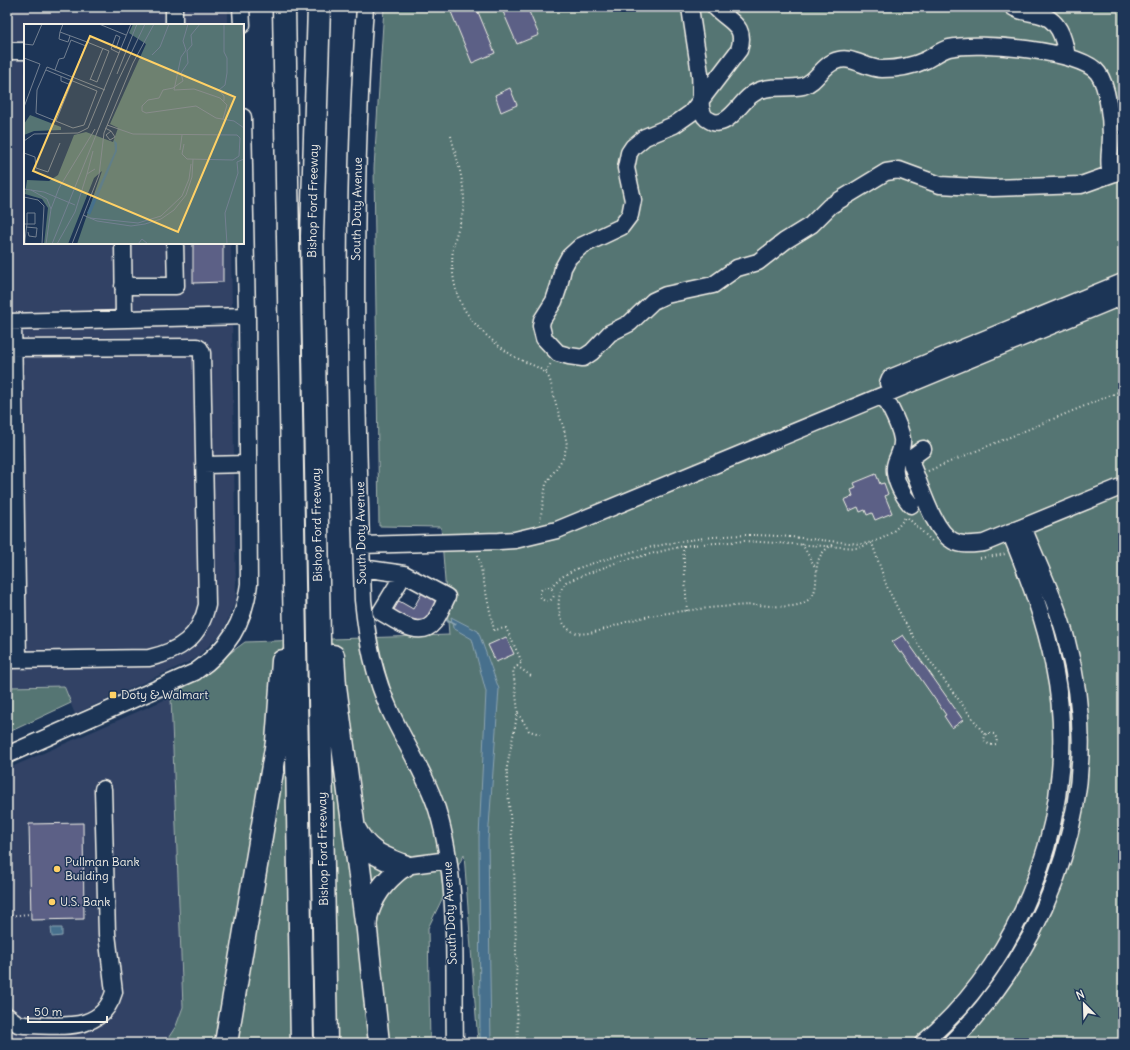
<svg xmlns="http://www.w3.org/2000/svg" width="1130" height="1050" viewBox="0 0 1130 1050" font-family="Delius,sans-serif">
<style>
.built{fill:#304265}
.green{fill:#557473;stroke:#a4b2ae}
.water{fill:#46708d;stroke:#8ca4b1}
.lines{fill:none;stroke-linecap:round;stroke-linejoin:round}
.stream{stroke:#8ca4b1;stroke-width:3}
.building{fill:#5c6186;stroke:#f4f1e8}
.minor-casing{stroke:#f4f1e8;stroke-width:19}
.major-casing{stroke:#f4f1e8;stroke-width:23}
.highway-casing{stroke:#f4f1e8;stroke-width:25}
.path{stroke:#f4f1e8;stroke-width:2;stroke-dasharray:1 3;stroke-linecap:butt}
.minor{stroke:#1d3557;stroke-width:16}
.major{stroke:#1d3557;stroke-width:20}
.highway{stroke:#1d3557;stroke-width:22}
.poi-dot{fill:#ffd166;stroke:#1d3557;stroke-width:1.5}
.labels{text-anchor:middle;stroke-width:3;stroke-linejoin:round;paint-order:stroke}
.street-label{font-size:12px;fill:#f4f1e8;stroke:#1d3557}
.poi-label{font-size:12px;fill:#f4f1e8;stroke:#1d3557;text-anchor:start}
.inset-road{fill:none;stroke:#738091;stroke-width:1}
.view{fill:#ffd166;fill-opacity:0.15;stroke:#ffd166;stroke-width:2}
.inset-edge{fill:none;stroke:#f4f1e8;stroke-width:2}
</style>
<rect width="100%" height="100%" fill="#1d3557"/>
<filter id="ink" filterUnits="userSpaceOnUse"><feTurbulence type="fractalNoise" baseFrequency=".025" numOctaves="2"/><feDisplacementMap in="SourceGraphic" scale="8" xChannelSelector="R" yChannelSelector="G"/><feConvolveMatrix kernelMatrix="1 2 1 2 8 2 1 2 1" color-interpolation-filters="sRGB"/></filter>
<g filter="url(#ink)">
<path class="built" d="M7 7H228V25H25V243H231L236 600 223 632 195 659 75 714 63 686 7 687Z
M171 697 183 1007 176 1026 165 1043H7V769Z"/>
<path class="green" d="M384 7H1123V1043H478L464 854 428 928 430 1043H165L176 1026 183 1007 171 697 245 642 449 635 441 527 379 526 374 168Z
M64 686 71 703 7 733V687Z"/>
<path class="water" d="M451 617 478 631 499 689 488 840 491 1043H480L479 837 486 692 472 639 453 628Z
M51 928H62V936L52 937Z"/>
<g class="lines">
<path class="stream" d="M447 620 455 624"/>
</g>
<path class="building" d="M449 7H476L495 53 472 63Z
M501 7H527L539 35 517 44Z
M510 88 517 105 501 112 495 95Z
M193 243H223V282L193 283Z
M876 474 880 484 884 483 888 494 885 496 892 513 875 520 872 513 867 515 865 510 860 512 858 507 849 511 844 500 853 496 851 490 856 488 854 483Z
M424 589 439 598 423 627 391 615 399 601 413 609Z
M903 635 963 720 952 728 944 716 946 715 902 652 900 653 892 642Z
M506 637 514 654 496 662 488 645Z
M83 823 84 919 31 920 29 824Z"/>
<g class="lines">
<defs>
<path id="minor" d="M174 7V25
M241 7 242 25
M365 7C351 204 356 403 363 600 367 640 374 677 391 713 406 745 426 775 437 809 460 883 453 966 455 1043
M690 7C693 29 697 52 700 74 701 85 700 96 701 107 702 112 704 118 709 120 726 131 739 104 750 96 765 83 785 90 803 86 816 82 821 68 833 62 851 53 864 69 882 69 897 69 913 66 926 60 934 56 941 50 949 48 977 41 1081 50 1098 73 1108 86 1111 120 1111 136 1111 150 1107 161 1111 174
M715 7C730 23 747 25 739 50L691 113 674 125 645 137 633 147 629 153 626 168 633 200 630 215 621 227 581 246 569 257 563 268 559 286 554 301 542 320 541 326 544 338 558 353 569 356 583 358 592 352 610 333 630 323 653 301 666 295 713 285 737 268 758 262 785 241 811 225 830 206 886 172 899 170 940 185 993 188 1081 185 1123 170
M1013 7C1020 12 1029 12 1037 14 1059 18 1064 38 1067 57
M7 51H25
M123 243 124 319
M123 286H176L175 243
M7 322 247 316
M13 322 18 660
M7 348 197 347 200 349 202 353 207 605C200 637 180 651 149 658L7 660
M888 383 890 378 1123 282
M884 395C890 409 900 424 902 439 903 448 899 454 896 462 891 476 903 496 911 505
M923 449 912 457V466C921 486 933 531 953 541 963 546 973 544 984 543L1123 486
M204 465 248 464
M361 545 499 541 515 540 557 530 1123 296
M362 568 404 574 447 597C443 605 439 615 434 622 420 640 395 620 381 612L404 574
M7 755 195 672C228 649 244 624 249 584L247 316 243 117
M404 866 448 860
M7 1016 18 1024 25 1025C59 1025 102 1034 114 992L107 934 103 789
M923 1043C1028 954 1082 802 1054 667 1045 620 1028 576 1010 532
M951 1043C1055 938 1107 787 1067 642 1057 602 1038 565 1023 527"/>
<path id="major" d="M379 1043 366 921C372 896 384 881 404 866"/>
<path id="highway" d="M284 7 302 1043
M319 7 312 236 326 1043
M333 656 335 686 366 921
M354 828C366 852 381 857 404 866
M226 1043 277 742 283 661"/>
</defs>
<use href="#minor" class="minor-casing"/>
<use href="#major" class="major-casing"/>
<use href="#highway" class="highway-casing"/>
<path class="path" d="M451 136C456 156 465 184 464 204 463 218 457 230 454 243 450 261 453 289 462 305 473 326 494 343 513 356 526 364 544 366 550 380L557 408 564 429 567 445 563 458 546 484 540 521
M546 372 551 363
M928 471 1123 390
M908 518 934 543
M802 544 815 567
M833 545C801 561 831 592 801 604 787 609 767 605 753 605 725 606 696 609 668 613 655 615 642 617 629 621 615 625 591 636 577 633 556 629 554 595 566 582L618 562 683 546 702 544 744 541 858 548 872 543 887 587 902 617 923 652 985 735 984 741 990 745 996 744 997 739 994 734 988 733 985 735
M683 546 687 611
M478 555 494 630 506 628 522 662 513 670 518 711 507 767V781L514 861 518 1043
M980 558 1006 554
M540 594a7 7 0 1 1 14 0a7 7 0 1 1-14 0Z
M551 587C565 570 587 565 607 559 653 545 700 536 748 535 786 535 824 541 861 544 880 542 895 534 905 517
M517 666 531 676
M518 713 529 731 540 734
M7 916 30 914"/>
<use href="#minor" class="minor"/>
<use href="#major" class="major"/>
<use href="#highway" class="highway"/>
</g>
</g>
<g class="poi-dot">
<rect x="109" y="691" width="8" height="8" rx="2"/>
<circle cx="57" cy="869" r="4"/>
<circle cx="52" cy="902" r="4"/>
</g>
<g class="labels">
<g class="street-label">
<text transform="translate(313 201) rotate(-89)" y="4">Bishop Ford Freeway</text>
<text transform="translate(357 209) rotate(-89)" y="4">South Doty Avenue</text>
<text transform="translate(317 525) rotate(-91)" y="4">Bishop Ford Freeway</text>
<text transform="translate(361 533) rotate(-91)" y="4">South Doty Avenue</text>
<text transform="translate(323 849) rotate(-91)" y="4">Bishop Ford Freeway</text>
<text transform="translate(450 913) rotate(-93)" y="4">South Doty Avenue</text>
</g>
<g class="poi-label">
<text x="121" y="699">Doty &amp; Walmart</text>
<text x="65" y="866">Pullman Bank<tspan x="65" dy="14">Building</tspan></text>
<text x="60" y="906">U.S. Bank</text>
</g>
</g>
<g transform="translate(24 24)">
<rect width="220" height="220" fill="#1d3557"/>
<path d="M109 0H220V220H53L78 147 70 154 44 220H20L24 184 18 175 1 170 3 156 25 157 34 151 50 111 62 108 89 118 94 104 86 100 122 20 105 9ZM6 91 37 103V106L10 107 0 111V100Z" fill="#557473"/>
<path d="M90 116 93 119V127L66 191 63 189 91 127Z" fill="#46708d"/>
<path class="inset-road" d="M39 0 36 8 63 18M75 0 102 11M164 0 159 17 162 26 157 33 150 66 170 65 196 74 203 81 199 95M176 0 167 11 168 21 163 27 164 39 157 49 159 57 149 64 139 66 135 74 124 76 118 82V87L122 89 172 82 192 94 210 97 220 104M218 0 220 18M36 8 35 15 44 18 46 12M0 20 9 21 18 0M88 22 92 24 96 13 92 11 87 25 95 29M128 31 136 23 145 0M0 34 16 40 0 83M22 46 73 67 60 101 49 104 12 89 13 66 23 43 81 66M31 46 35 35 40 34 47 16 62 22M93 50 113 0M37 52V57L47 61M49 53 63 18 85 27 73 58 66 55M66 56 79 24M200 77V72L195 66 201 61 203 49V34L200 28V0M32 97 49 55M83 101 109 110 213 111 216 114 215 132 209 136 163 135 158 130 160 120M81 104 87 107 91 113 86 116 82 111 87 107M0 117 10 110 54 109 64 104 107 0M156 126 158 111M0 129 11 133 12 144 24 148 36 119M63 150 69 127M0 165 20 168 51 181M7 166 23 175 27 185M0 173 14 176 20 182 18 220M59 191 73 197 107 202 121 200 137 195 150 186 162 171 168 153 169 135M66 194 114 199 137 192 158 172 165 155 167 140M0 200H11V189H3V200L2 207 1 217V220M2 203 13 204 12 213 5 212 4 208M22 220 27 185 35 164 71 105M28 220 93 59 121 0M33 220 51 188 63 150 71 145M48 220 75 151 80 109 109 39 130 0M114 220 118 215 124 220M203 220 201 189 214 149 213 138 220 135"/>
<path class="view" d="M66 12 211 73 154 208 9 147Z"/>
<rect width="220" height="220" class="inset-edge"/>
</g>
<rect width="1130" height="1050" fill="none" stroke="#1d3557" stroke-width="24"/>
<rect x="12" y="12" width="1106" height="1026" fill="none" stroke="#f4f1e8" stroke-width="1.5" filter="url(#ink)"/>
<g transform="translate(1084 1004) rotate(337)" stroke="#1d3557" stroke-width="3" paint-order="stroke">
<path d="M0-3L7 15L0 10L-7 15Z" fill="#f4f1e8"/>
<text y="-6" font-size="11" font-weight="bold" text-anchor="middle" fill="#f4f1e8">N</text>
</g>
<path d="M28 1016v6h79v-6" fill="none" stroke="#f4f1e8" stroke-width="2"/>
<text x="34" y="1016" font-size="12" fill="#f4f1e8" stroke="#1d3557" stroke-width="3" paint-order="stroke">50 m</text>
</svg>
